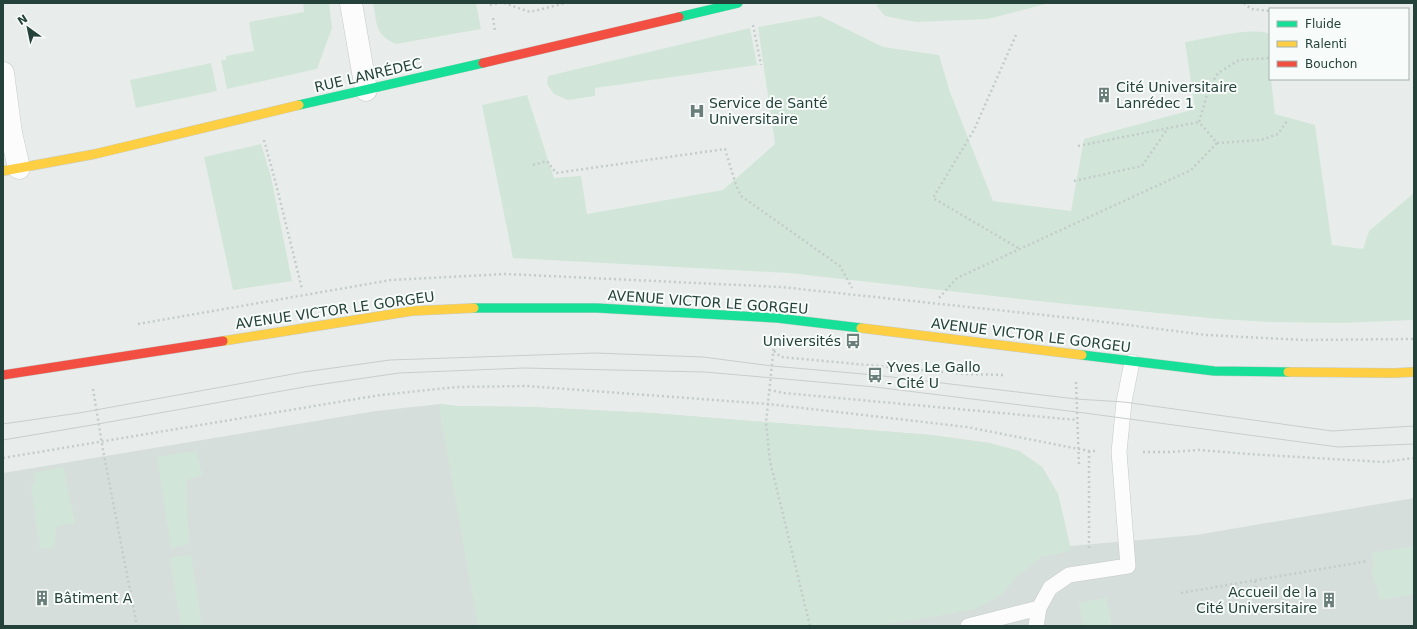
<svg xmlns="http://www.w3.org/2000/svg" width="1417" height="629" viewBox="0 0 1417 629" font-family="'DejaVu Sans',sans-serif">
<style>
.built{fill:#d6dedb}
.green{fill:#d1e6d8}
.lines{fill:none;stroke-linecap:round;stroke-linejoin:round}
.lane-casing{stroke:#c5cac8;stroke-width:16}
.street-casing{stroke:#c5cac8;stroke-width:23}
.fast-casing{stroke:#c3cbc8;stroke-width:10}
.slow-casing{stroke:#c3cbc8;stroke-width:10}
.jam-casing{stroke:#c3cbc8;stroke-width:10}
.path{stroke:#c3ccca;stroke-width:2.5;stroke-dasharray:2 3;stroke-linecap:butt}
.lane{stroke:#fcfcfc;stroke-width:15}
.street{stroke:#fcfcfc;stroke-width:22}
.fast{stroke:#16e098;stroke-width:9}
.slow{stroke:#ffcf43;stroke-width:9}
.jam{stroke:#f24e42;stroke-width:9}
.tram{stroke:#c9cdcc;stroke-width:1}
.labels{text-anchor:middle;stroke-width:4;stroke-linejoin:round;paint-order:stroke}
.street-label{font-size:14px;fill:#24423a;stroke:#f7fbf9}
.poi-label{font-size:14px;fill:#24423a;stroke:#f7fbf9;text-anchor:start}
</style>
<rect width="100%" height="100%" fill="#e8edeb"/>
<path class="built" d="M440 404 457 406 530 407 651 413 931 435 989 443 1019 451 1042 467 1058 494 1070 546 1196 535 1414 498V626H3V473L376 411Z"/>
<path class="green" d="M303 3H329L332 28 317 69 227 89 221 60H226V56L254 51 249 22 304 12Z
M373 3H476L481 29 396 44C375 35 377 24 373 3Z
M884 3H1049L988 19 916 22 885 16 876 5Z
M820 16 883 47 939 55 950 92 993 201 1071 211 1084 139 1195 109 1185 42C1204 39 1254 26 1270 34V79H1271L1275 114 1315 125 1332 245 1363 249 1369 231 1414 193V320L1341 323 1269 322 1219 319 1047 302 789 273 513 258 482 105 527 95 554 178 581 176 587 214 723 190 775 144 758 27Z
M750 28 757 65 595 88V96L568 100 554 94 547 84 548 76Z
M211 63 217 91 136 108 130 80Z
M261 144 271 177 292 281 233 290 204 157Z
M440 404 457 406 530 407 651 413 931 435 989 443 1019 451 1042 467 1058 494 1070 546 1069 551 1041 557 1016 577 1004 592 994 599 975 609 937 616 874 626H478L440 412Z
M196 451 202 475 186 480 189 544 171 548 157 457Z
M63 467 75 523 59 525 56 527 55 547 40 549 31 487 35 481 33 473Z
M1414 546V594L1380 600 1371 569 1374 565 1372 553Z
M191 555 202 626H181L170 558Z
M1106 598 1112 626H1083L1079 603Z"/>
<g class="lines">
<defs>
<path id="lane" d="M968 626 1039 608
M1036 626 1039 608 1050 588 1069 575 1128 566 1119 452 1124 402 1132 362"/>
<path id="street" d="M351 3 366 90
M3 73 11 133 19 168"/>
<path id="fast" d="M679 17 738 3
M299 105 483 63
M474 308H597L777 318 861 328
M1082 355 1214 371 1288 372"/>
<path id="slow" d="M3 171 95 154 299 105
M861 328 1082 355
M223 341 412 311 474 308
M1288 372 1394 373 1414 372"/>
<path id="jam" d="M483 63 679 17
M3 375 223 341"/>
</defs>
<use href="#lane" class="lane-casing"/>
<use href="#street" class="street-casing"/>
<use href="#fast" class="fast-casing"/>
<use href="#slow" class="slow-casing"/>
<use href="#jam" class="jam-casing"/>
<path class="path" d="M504 3 530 12 566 3
M1244 3 1251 9 1270 11
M490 5 500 3
M493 18 495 30
M753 25 761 65
M1016 35 974 130 933 198 1020 249
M264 140 275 180 302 289
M1217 143 1261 140 1278 134 1287 121
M1078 146 1199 122
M533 165 547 161 556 173 725 149 736 185 741 196 840 266 852 288
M1074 181 1142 166 1168 128
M939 298 957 278 1191 170 1217 143 1199 122 1209 88 1218 73 1239 60 1270 58
M138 324 391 280 506 274 781 287 1081 319 1206 335 1304 340 1414 339
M774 344 766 423 770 461 810 626
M774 351 781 357 965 374 1003 375
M1076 382 1079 465
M93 389 103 450 137 626
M769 390 784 393 1077 420
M1089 451V549
M1143 452H1171L1199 450 1248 454 1383 462 1414 458
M3 458 380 395 457 387 526 386 768 404 967 427 1089 451H1096
M1255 581 1256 589
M1181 593 1368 561"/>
<use href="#lane" class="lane"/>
<use href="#street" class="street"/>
<use href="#fast" class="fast"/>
<use href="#slow" class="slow"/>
<use href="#jam" class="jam"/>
<path class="tram" d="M3 424 79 413 304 372 390 360 595 353 703 357 772 366 875 375 1076 399 1124 402 1332 431 1414 426
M3 440 98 424 310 386 399 373 524 368 705 372 875 387 1077 412 1338 447 1414 444"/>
</g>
<defs>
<symbol id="building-bare" viewBox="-9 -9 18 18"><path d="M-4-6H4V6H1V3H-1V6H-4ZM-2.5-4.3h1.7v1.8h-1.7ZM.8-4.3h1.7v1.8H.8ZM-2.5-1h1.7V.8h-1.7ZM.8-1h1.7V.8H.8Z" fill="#697e78" stroke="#f7fbf9" stroke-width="2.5" paint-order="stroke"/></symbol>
<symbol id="hospital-bare" viewBox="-9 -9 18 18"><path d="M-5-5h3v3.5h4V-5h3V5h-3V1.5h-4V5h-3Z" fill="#697e78" stroke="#f7fbf9" stroke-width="2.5" paint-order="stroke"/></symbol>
<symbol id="bus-bare" viewBox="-9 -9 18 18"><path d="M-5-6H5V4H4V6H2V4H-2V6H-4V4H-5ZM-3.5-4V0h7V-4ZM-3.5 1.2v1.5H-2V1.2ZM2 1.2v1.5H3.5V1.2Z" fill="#697e78" stroke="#f7fbf9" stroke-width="2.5" paint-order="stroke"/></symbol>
</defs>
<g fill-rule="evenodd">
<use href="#building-bare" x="1093" y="84" width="22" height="22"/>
<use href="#hospital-bare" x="686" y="100" width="22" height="22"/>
<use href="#bus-bare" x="842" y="330" width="22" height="22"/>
<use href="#bus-bare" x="864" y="364" width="22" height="22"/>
<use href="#building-bare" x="31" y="587" width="22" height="22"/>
<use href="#building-bare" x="1318" y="589" width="22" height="22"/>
</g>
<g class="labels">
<g class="street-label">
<text transform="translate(368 75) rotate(-13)" y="5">RUE LANRÉDEC</text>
<text transform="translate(708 302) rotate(4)" y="5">AVENUE VICTOR LE GORGEU</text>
<text transform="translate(335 310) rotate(-8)" y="5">AVENUE VICTOR LE GORGEU</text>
<text transform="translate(1031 335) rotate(7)" y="5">AVENUE VICTOR LE GORGEU</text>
</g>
<g class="poi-label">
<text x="1116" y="92">Cité Universitaire<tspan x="1116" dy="16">Lanrédec 1</tspan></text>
<text x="709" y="108">Service de Santé<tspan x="709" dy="16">Universitaire</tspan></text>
<text x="841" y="346" text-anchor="end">Universités</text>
<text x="887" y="372">Yves Le Gallo<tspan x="887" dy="16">- Cité U</tspan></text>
<text x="1317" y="597" text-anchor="end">Accueil de la<tspan x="1317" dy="16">Cité Universitaire</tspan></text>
<text x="54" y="603">Bâtiment A</text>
</g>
</g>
<rect width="1417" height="629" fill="none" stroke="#24423a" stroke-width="8"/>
<rect x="1269" y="8" width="140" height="72" fill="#f7fbf9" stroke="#a3b1ad"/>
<rect x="1277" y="21" width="20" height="6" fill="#16e098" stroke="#a3b1ad"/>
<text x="1305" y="28" font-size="12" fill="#24423a">Fluide</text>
<rect x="1277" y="41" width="20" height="6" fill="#ffcf43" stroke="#a3b1ad"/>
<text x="1305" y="48" font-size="12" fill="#24423a">Ralenti</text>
<rect x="1277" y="61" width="20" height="6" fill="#f24e42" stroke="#a3b1ad"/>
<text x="1305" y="68" font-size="12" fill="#24423a">Bouchon</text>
<g transform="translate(28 28) rotate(327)" stroke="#f7fbf9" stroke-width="3" paint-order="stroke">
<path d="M0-3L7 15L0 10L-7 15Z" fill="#24423a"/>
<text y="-6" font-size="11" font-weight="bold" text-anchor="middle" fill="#24423a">N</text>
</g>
</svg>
